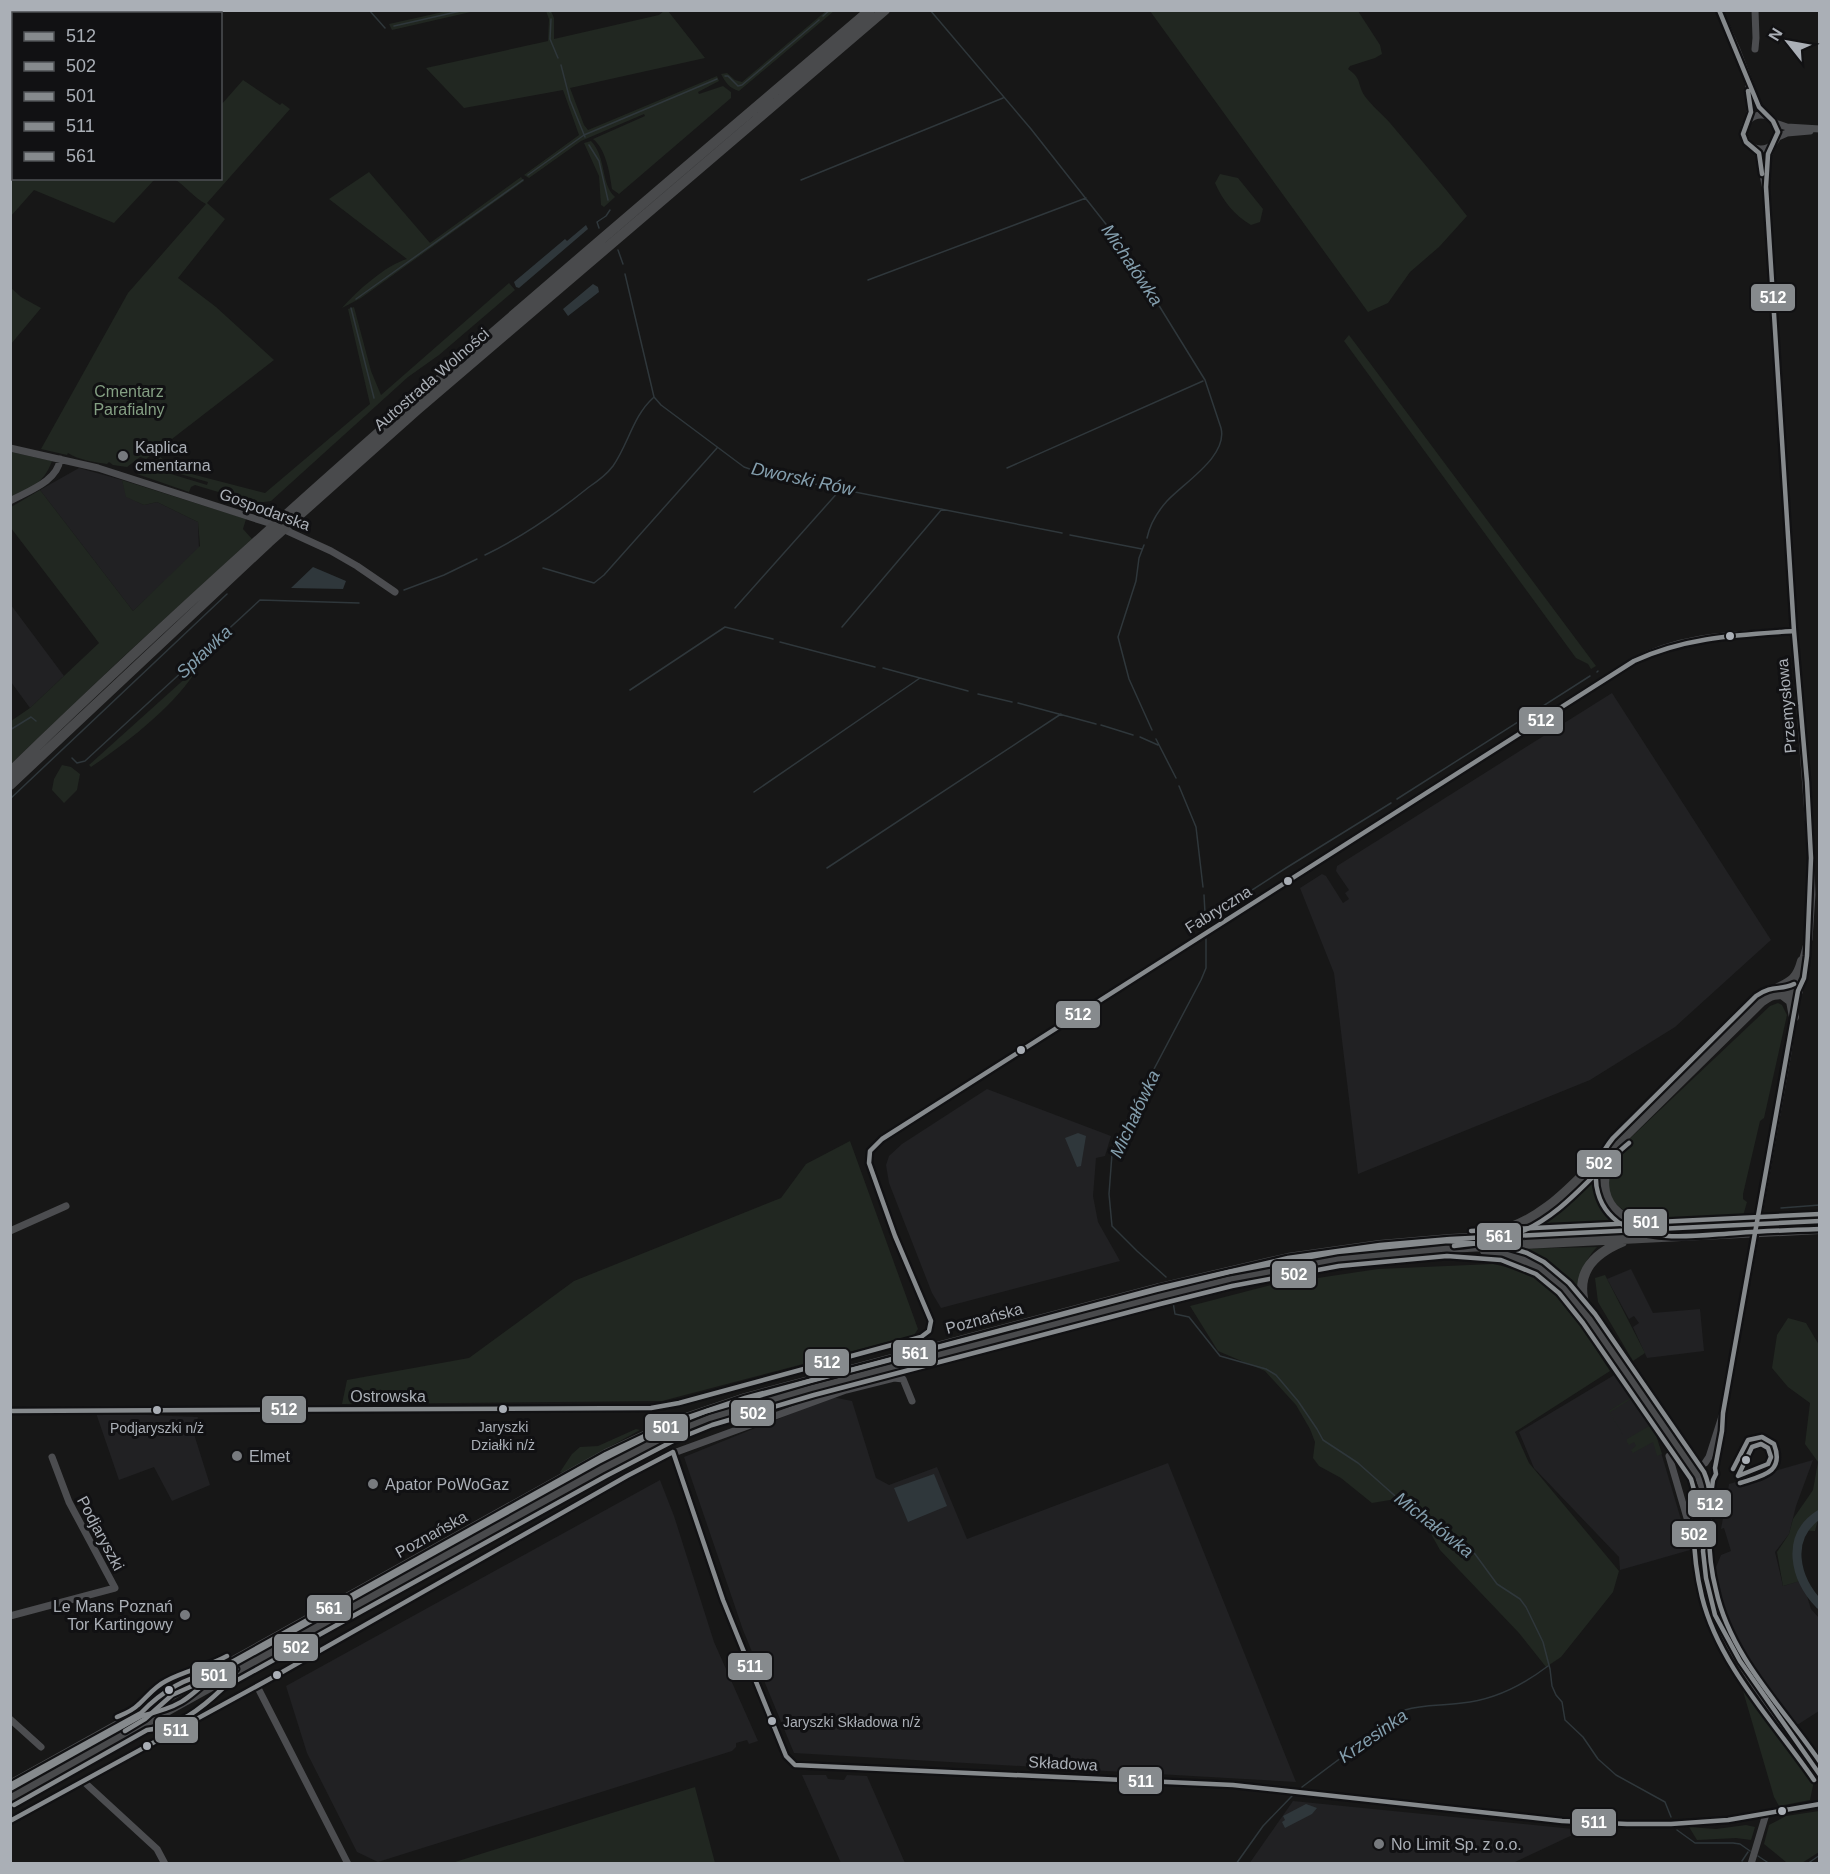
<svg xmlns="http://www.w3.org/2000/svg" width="1830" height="1874" viewBox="0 0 1830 1874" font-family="Helvetica,sans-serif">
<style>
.built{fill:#212123}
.green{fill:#212721}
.water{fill:#2f373b}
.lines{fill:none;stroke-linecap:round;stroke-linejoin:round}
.stream{stroke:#2f373b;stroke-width:1.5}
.river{stroke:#2f373b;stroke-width:9}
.minor{stroke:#4c4d50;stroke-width:7}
.highway{stroke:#494a4c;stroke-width:10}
.bus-1-casing{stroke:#111113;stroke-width:9}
.bus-2-casing{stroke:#111113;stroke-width:9}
.bus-3-casing{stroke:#111113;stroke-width:9}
.bus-4-casing{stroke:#111113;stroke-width:9}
.bus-5-casing{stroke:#111113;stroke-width:9}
.bus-1{stroke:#868a8d;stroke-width:4.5}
.bus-2{stroke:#868a8d;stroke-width:4.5}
.bus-3{stroke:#868a8d;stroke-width:4.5}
.bus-4{stroke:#868a8d;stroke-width:4.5}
.bus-5{stroke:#868a8d;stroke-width:4.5}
.poi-dot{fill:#777a7e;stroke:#111113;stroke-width:2}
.bus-dot{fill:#aaafb6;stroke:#111113;stroke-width:2}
.labels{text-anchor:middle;stroke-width:6;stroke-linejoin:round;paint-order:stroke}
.bus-label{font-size:14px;fill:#aaafb6;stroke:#111113}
.street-label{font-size:16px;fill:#aaafb6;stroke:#111113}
.park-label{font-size:16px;fill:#849f83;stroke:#111113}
.poi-label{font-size:16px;fill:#aaafb6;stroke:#111113;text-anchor:start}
.water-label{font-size:18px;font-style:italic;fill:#849fae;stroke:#111113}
.line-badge{stroke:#111113;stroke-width:2}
.badge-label{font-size:16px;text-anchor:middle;font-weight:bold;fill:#fff}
</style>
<rect width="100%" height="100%" fill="#171717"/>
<path class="built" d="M79 468 122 480 127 497 144 505 157 502 198 522 199 549 133 611 40 490Z
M11 605 64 676 30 708 11 682Z
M1612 693 1771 940 1675 1027 1590 1080 1358 1174 1334 973 1300 888 1322 874 1326 876 1343 903 1349 899 1345 893 1349 890 1336 871 1337 866Z
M987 1089 1111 1136 1105 1156 1096 1158 1093 1196 1098 1222 1120 1261 941 1308 932 1293 889 1183 886 1165 889 1156 902 1144Z
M1631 1269 1653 1313 1700 1309 1704 1351 1647 1358 1633 1327 1639 1323 1634 1316 1629 1319 1607 1279Z
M1616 1374 1655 1432 1690 1550 1620 1570 1619 1557 1534 1468 1519 1432Z
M832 1397 852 1401 876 1478 889 1485 937 1467 967 1539 1168 1463 1296 1782 794 1753 743 1630 684 1457Z
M96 1413 198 1417 194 1434 210 1485 172 1501 154 1467 119 1480Z
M1813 1460 1796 1506 1789 1534 1775 1552 1783 1586 1802 1580 1811 1609 1819 1618V1711L1794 1727 1754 1672 1731 1630 1714 1572 1721 1555 1731 1551 1724 1528 1721 1529 1729 1484Z
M660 1480 674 1516 714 1642 758 1741 749 1744 747 1740 736 1743V1747L732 1751 378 1862 357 1852 307 1753 286 1686Z
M802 1775H826L828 1779 844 1780 847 1775 867 1776 905 1863H841Z
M1293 1801 1583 1830 1513 1863 1249 1864Z"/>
<path class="green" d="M452 10 475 11 392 30 389 24Z
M546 11H551L554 18V39L659 15 664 11H668L705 58 570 88 584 125 588 130 717 76 719 81 698 92 699 94 723 86 731 92V98L619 194 612 189C610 174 606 149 593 139L645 116 644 114 581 141 529 178 524 175 579 135 563 90 464 108 426 68 548 41 549 19Z
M826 11H834L739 91C729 88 726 83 721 74L727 73 735 80 742 82Z
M1150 11H1358L1380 45 1382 54 1375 58 1350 66 1348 69C1362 79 1357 83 1364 95 1371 105 1382 114 1390 123 1416 154 1442 184 1467 216L1439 247 1410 272 1388 303 1368 312Z
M243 80 280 105 282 103 290 109 207 203 225 219 178 278 216 307 274 360 146 459 140 457 127 467 113 465 109 462 107 464C94 462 79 460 68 453L67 455 41 449 128 293 206 204C194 198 186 186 174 179L220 178 221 105Z
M13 118 14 178 155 179 114 223 34 190 11 216 10 121Z
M591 141C607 158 600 183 615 197L604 207 601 205 599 176 584 143Z
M369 172 430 243 521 177 524 181 361 298 342 308C357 291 386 265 407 259L329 199Z
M1220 174 1238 178 1263 209 1260 222 1251 225C1234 215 1223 201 1215 183Z
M509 283 515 290 439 355 408 377 271 501 257 503 253 512 222 502 226 495 225 494 195 485 191 487 189 492 137 474 144 464 155 461 171 474 207 485 208 482 173 472 156 457 158 455 176 470 265 493 370 404 348 309 354 307 371 371 381 395Z
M10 287 21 297 41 308 11 344Z
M1349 335 1596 666 1591 669 1588 664 1576 658 1344 341Z
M11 452 52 461C43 485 32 486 11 498Z
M122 480 246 519 243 529 252 539 123 657 11 764V721L30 708 99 643 11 528V507L40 490 133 611 200 546 198 522 157 502 144 505 126 497Z
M199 666C177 704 128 742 91 767L89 765Z
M62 765 71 767 80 774 77 790 64 803 52 790 54 779Z
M1778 1003 1782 1005 1787 1015 1764 1118 1760 1121 1743 1194V1199L1747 1202 1743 1216 1652 1221C1630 1218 1597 1199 1608 1171 1611 1163 1618 1154 1622 1146L1770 1006Z
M850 1141 918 1329 914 1335 662 1401 342 1404 347 1380 469 1358 574 1281 781 1198 806 1164Z
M1596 1169 1600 1198 1618 1221 1616 1223 1517 1230 1551 1212Z
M1597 1247C1584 1261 1580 1274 1578 1293H1575L1508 1251 1509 1249Z
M1493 1264C1502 1266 1512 1268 1520 1271 1564 1287 1586 1335 1610 1371L1515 1432 1529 1463 1619 1571 1613 1592 1561 1657 1546 1667 1519 1633 1440 1550 1425 1523 1403 1510 1396 1499 1372 1503 1341 1478 1319 1466 1313 1458 1315 1442 1310 1429 1296 1405 1265 1371 1218 1351 1190 1306 1271 1285 1378 1269Z
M1605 1275 1645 1353 1633 1361 1598 1302 1595 1278Z
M1788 1318 1806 1323 1819 1345 1820 1512 1815 1531 1799 1530C1793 1549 1794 1562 1800 1581L1783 1586 1777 1552 1789 1534 1793 1519 1813 1490 1818 1462 1805 1444 1810 1403 1788 1387 1772 1368 1777 1335Z
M1616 1374 1655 1432 1662 1454 1657 1456 1653 1442 1633 1453 1631 1450 1636 1446 1634 1442 1629 1445 1627 1442V1439L1649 1426 1631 1399 1610 1412 1623 1435 1609 1411 1630 1398Z
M636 1429 640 1430 562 1473 560 1472 572 1454 580 1447 598 1446Z
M1742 1677 1814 1781 1810 1800 1779 1806 1774 1797 1743 1691Z
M695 1787 715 1863H452Z
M1819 1811V1852L1802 1863 1786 1862 1764 1844 1769 1825 1786 1816Z
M1746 1825 1755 1827 1751 1840 1736 1838 1697 1840 1689 1827 1716 1829Z"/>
<path class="water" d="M586 225 588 229 519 288 516 287 514 282 565 239 567 241Z
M593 284 598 287 599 292 568 316 563 309Z
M313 567 346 581 343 589 291 588Z
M1078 1133 1086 1136 1081 1166 1077 1167 1065 1138Z
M934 1474 947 1506 908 1522 894 1488Z
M1306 1804 1317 1808 1312 1814 1285 1828 1282 1822 1285 1820 1283 1816Z"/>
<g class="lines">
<path class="stream" d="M369 10 385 28
M550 10V12
M930 10 1031 129 1109 228 1150 291 1205 380 1221 428C1228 456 1185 482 1167 501 1158 511 1150 524 1147 538
M823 16 830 10
M551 19 550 39 558 58
M394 26 465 10
M561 65 570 100 585 137
M725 76H728L738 86 742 85 819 20
M589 145 599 161 608 200
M528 175 584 135 717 79
M801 180 1003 98
M599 228 597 222 606 216 610 210
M618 250 623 264
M625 274 654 397 661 405 744 467 764 474 1062 533
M868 280 1086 198
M356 299 523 180
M351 308 374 398
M1007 468 1203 381
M1070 535 1142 549
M1144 545 1139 558 1136 581 1118 637 1129 679 1152 730
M485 555C522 537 557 513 589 487 598 481 607 474 613 466 628 445 633 416 653 398
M543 568 594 583 604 575 717 448
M404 590 444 575 477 559
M735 608 840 490
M842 627 942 509
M780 642 875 667
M883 668 968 691
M1597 672 1598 671
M630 690 725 627 773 639
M978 694 1012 702
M1018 703 1096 724
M1101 725 1133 735
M10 730 31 717 36 721
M1140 737 1158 745
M1156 739 1176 778
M72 758 77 763 85 761 260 600 359 603
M1179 786 1196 827 1203 887
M754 792 920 678
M10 799 227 594
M1397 799 1590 676
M827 868 1061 714
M1204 895 1205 913
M1205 924 1232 903 1286 868 1391 803
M1205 927V921
M1781 1208 1820 1205
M1166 1277 1137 1251 1112 1226 1109 1194 1112 1154 1115 1143 1201 980 1206 968V939
M1173 1302 1175 1314 1189 1317 1220 1356 1266 1369 1276 1375 1298 1401 1317 1429 1323 1440 1358 1463 1411 1510 1439 1527 1451 1539 1475 1554 1497 1584 1520 1599 1526 1607 1543 1642 1550 1669 1552 1686 1556 1695 1562 1702 1565 1720 1583 1737 1598 1759 1616 1775 1665 1802 1671 1817
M1302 1787 1405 1710C1424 1704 1442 1706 1462 1703 1494 1700 1523 1685 1548 1666
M1677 1830 1695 1843H1733L1740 1844 1750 1851
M1758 1856 1770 1864
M1742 1861 1748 1852
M1236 1864 1263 1826 1292 1796
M1807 1864 1820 1855"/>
<path class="river" d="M1820 1514C1784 1537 1795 1579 1820 1605"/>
<path class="minor" d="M1719 10 1737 50 1759 107 1764 115
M1755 10 1756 38 1755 49
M1748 80 1751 105 1749 119
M1744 132a17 17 0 1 1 34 0a17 17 0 1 1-34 0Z
M1775 123 1787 127 1820 129
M1778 137 1787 133 1810 131
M1772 146 1768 156 1766 187 1794 631 1810 841 1812 894 1809 939
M1756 149 1760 158 1765 185
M10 448 98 468 272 524 331 551 357 566 395 592
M10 501C28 491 58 481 60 459
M1802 962 1809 936
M1799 973 1788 1053 1723 1413 1709 1457 1705 1463 1698 1468C1695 1477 1706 1488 1705 1502 1703 1528 1701 1553 1706 1580 1719 1654 1780 1714 1820 1776
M1798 991 1802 983 1807 959
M10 1231 66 1206
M10 1411 651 1408 679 1403 921 1337 929 1331 931 1321 895 1236 869 1163 870 1151 882 1139 1634 661C1684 634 1738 635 1794 631
M673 1452 723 1600 786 1756 795 1765 1233 1785 1562 1821 1627 1824H1671L1728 1820 1820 1804
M1669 1456 1694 1542 1703 1551
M1707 1534 1713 1480 1716 1474 1715 1468 1722 1433
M10 1616 115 1588 69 1502 52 1457
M257 1686 348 1864
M10 1719 41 1747
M83 1781 157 1849 165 1864
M10 1821 277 1675 660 1458 846 1390 894 1378 903 1379 912 1401
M1751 1864 1766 1814"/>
<path class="highway" d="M10 772C285 505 578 259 870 10
M10 785 269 542 417 410 885 10
M1769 993C1787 982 1796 984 1802 961
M1782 994 1791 1001 1794 1017
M1649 1225C1596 1218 1593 1172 1624 1137L1761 1002C1779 987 1785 1000 1798 991
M1495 1232C1544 1221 1574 1183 1609 1149
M1485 1251C1509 1253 1533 1262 1552 1277 1584 1302 1606 1342 1628 1375 1651 1408 1675 1440 1697 1473
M1586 1309C1574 1275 1591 1255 1622 1242
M10 1785 606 1454 674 1422 745 1398 1159 1288 1288 1258 1380 1245 1450 1239 1820 1221
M10 1798 602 1469 672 1433 749 1405 1158 1297 1230 1279 1291 1266 1382 1253 1447 1248 1820 1229"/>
<defs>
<path id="bus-1" d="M1719 10 1759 107 1773 121 1778 132 1768 154 1766 187 1794 631 1807 782 1811 858 1807 956 1804 978 1798 991 1723 1413 1722 1431 1715 1468 1716 1474 1713 1480 1703 1551 1706 1578 1715 1615 1740 1661 1820 1775
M1748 91 1751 112 1743 134 1746 142 1759 153 1762 174
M10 1411 651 1408 679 1403 921 1337 929 1331 931 1321 895 1236 869 1163 870 1151 882 1139 1634 661C1685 637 1738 635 1794 631
M1761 1444 1768 1448 1771 1457 1768 1464 1738 1476 1752 1447Z"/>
<path id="bus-2" d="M1794 984C1780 991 1773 984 1756 996L1613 1138C1600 1154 1592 1173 1598 1193 1602 1208 1613 1221 1627 1227 1660 1242 1702 1235 1737 1233 1764 1231 1792 1230 1820 1229
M1454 1246C1475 1244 1497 1241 1518 1233 1563 1216 1592 1173 1629 1143
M1733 1469 1748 1440 1762 1437 1774 1444C1785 1473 1762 1476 1740 1483
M125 1731 145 1719 172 1695 201 1682 215 1680 236 1669
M14 1805 147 1730C178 1727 201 1709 223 1688L606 1476 675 1440 712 1425 814 1395 1160 1304 1232 1286 1339 1266 1447 1256 1501 1260 1536 1274 1559 1293 1583 1323 1691 1479C1698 1498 1694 1514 1694 1533 1694 1555 1697 1576 1702 1597 1719 1666 1775 1723 1814 1780"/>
<path id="bus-3" d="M1471 1231 1820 1214
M117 1717C124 1714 132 1711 138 1705 147 1697 154 1687 166 1681 187 1670 207 1667 227 1656
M10 1789 141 1716C179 1707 186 1701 214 1675L598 1462 669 1426 707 1411 810 1381 1156 1290 1229 1272 1337 1252 1448 1241 1503 1246 1527 1253 1544 1262 1569 1283 1595 1314 1704 1472C1713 1493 1710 1509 1709 1531 1709 1551 1711 1571 1716 1590 1730 1656 1783 1708 1820 1762"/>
<path id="bus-4" d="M673 1452 723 1600 786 1756 795 1765 1233 1785 1562 1821 1627 1824H1671L1728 1820 1820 1804
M10 1821 277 1675 627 1476 673 1452"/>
<path id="bus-5" d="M10 1785 141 1713C161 1692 183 1678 212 1673L606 1454 674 1422 745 1398 1159 1288 1288 1258 1380 1245 1450 1239 1820 1221"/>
</defs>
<use href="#bus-1" class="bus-1-casing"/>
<use href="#bus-2" class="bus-2-casing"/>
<use href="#bus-3" class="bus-3-casing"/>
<use href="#bus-4" class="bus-4-casing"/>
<use href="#bus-5" class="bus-5-casing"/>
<use href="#bus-1" class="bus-1"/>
<use href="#bus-2" class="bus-2"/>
<use href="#bus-3" class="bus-3"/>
<use href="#bus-4" class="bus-4"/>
<use href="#bus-5" class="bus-5"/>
</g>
<g class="poi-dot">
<circle cx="123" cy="456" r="6"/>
<circle cx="237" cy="1456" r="6"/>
<circle cx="373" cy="1484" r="6"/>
<circle cx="185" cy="1615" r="6"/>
<circle cx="1379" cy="1844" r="6"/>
</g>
<g class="bus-dot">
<circle cx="1730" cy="636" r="5"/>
<circle cx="1288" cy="881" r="5"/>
<circle cx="1021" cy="1050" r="5"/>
<circle cx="503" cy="1409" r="5"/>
<circle cx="157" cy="1410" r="5"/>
<circle cx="1746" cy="1460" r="5"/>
<circle cx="277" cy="1675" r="5"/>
<circle cx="169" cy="1690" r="5"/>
<circle cx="772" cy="1721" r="5"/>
<circle cx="147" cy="1746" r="5"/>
<circle cx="1782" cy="1811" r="5"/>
</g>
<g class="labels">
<g class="bus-label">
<text x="503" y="1432">Jaryszki<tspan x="503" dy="18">Działki n/ż</tspan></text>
<text x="157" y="1433">Podjaryszki n/ż</text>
<text x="783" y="1727" text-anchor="start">Jaryszki Składowa n/ż</text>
</g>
<g class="street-label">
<text transform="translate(431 379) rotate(-41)" y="6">Autostrada Wolności</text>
<text transform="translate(265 509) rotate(20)" y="6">Gospodarska</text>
<text transform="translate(1786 706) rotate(-95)" y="6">Przemysłowa</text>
<text transform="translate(1218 909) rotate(-32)" y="6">Fabryczna</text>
<text transform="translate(984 1318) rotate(-15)" y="6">Poznańska</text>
<text x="388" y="1402">Ostrowska</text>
<text transform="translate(101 1533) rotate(62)" y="6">Podjaryszki</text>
<text transform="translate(431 1534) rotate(-29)" y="6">Poznańska</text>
<text transform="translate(1063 1763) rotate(3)" y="6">Składowa</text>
</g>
<g class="park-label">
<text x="129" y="397">Cmentarz<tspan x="129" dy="18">Parafialny</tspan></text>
</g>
<g class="poi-label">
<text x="135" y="453">Kaplica<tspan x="135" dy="18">cmentarna</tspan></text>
<text x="249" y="1462">Elmet</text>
<text x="385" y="1490">Apator PoWoGaz</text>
<text x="173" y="1612" text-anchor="end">Le Mans Poznań<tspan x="173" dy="18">Tor Kartingowy</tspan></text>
<text x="1391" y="1850">No Limit Sp. z o.o.</text>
</g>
<g class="water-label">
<text transform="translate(1132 265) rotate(56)" y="6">Michałówka</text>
<text transform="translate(803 479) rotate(12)" y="6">Dworski Rów</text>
<text transform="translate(204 652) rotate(-43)" y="6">Spławka</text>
<text transform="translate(1135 1114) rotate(-65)" y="6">Michałówka</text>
<text transform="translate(1434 1525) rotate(38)" y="6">Michałówka</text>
<text transform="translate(1373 1736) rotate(-35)" y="6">Krzesinka</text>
</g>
</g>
<g class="line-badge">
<rect x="1750" y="283" width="46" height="29" rx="6" fill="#868a8d"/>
<rect x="1518" y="706" width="46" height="29" rx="6" fill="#868a8d"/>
<rect x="1055" y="1000" width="46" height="29" rx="6" fill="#868a8d"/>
<rect x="1576" y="1149" width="46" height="29" rx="6" fill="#868a8d"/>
<rect x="1623" y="1208" width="45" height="29" rx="6" fill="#868a8d"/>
<rect x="1476" y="1222" width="46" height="29" rx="6" fill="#868a8d"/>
<rect x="1271" y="1260" width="46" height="29" rx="6" fill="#868a8d"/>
<rect x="892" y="1339" width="45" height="28" rx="6" fill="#868a8d"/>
<rect x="804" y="1348" width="46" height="29" rx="6" fill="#868a8d"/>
<rect x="261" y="1395" width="46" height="29" rx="6" fill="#868a8d"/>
<rect x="730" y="1399" width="45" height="28" rx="6" fill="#868a8d"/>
<rect x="644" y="1413" width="45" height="29" rx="6" fill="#868a8d"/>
<rect x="1687" y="1489" width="45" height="29" rx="6" fill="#868a8d"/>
<rect x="1671" y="1520" width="46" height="28" rx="6" fill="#868a8d"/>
<rect x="306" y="1594" width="46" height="28" rx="6" fill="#868a8d"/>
<rect x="273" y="1633" width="46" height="29" rx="6" fill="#868a8d"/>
<rect x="727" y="1652" width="46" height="29" rx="6" fill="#868a8d"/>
<rect x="191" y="1661" width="46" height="28" rx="6" fill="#868a8d"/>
<rect x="154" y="1716" width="45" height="28" rx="6" fill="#868a8d"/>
<rect x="1118" y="1766" width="45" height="29" rx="6" fill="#868a8d"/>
<rect x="1571" y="1808" width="46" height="29" rx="6" fill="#868a8d"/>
</g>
<g class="badge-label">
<text x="1773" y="303">512</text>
<text x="1541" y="726">512</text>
<text x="1078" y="1020">512</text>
<text x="1599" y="1169">502</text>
<text x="1646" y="1228">501</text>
<text x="1499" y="1242">561</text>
<text x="1294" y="1280">502</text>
<text x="915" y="1359">561</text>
<text x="827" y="1368">512</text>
<text x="284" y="1415">512</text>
<text x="753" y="1419">502</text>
<text x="666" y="1433">501</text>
<text x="1710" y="1510">512</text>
<text x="1694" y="1540">502</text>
<text x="329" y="1614">561</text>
<text x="296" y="1653">502</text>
<text x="750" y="1672">511</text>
<text x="214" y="1681">501</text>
<text x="176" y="1736">511</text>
<text x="1141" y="1787">511</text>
<text x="1594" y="1828">511</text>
</g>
<rect width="1830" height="1874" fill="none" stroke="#aaafb6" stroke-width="24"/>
<rect x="12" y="12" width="210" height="168" fill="#111113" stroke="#4e5054" stroke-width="1.5"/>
<rect x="24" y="32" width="30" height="9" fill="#868a8d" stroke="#4e5054" stroke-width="1.5"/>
<text x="66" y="42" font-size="18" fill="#aaafb6">512</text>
<rect x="24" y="62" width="30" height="9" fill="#868a8d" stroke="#4e5054" stroke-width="1.5"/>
<text x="66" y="72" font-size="18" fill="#aaafb6">502</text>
<rect x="24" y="92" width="30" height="9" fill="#868a8d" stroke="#4e5054" stroke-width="1.5"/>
<text x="66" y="102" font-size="18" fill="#aaafb6">501</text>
<rect x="24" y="122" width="30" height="9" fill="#868a8d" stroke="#4e5054" stroke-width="1.5"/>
<text x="66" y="132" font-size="18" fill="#aaafb6">511</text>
<rect x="24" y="152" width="30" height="9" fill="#868a8d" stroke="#4e5054" stroke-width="1.5"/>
<text x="66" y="162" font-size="18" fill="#aaafb6">561</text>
<g transform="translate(1788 42) rotate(301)" stroke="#111113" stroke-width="4.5" paint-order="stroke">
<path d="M0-4.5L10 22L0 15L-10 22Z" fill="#aaafb6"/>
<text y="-9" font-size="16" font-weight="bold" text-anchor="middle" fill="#aaafb6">N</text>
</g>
</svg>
